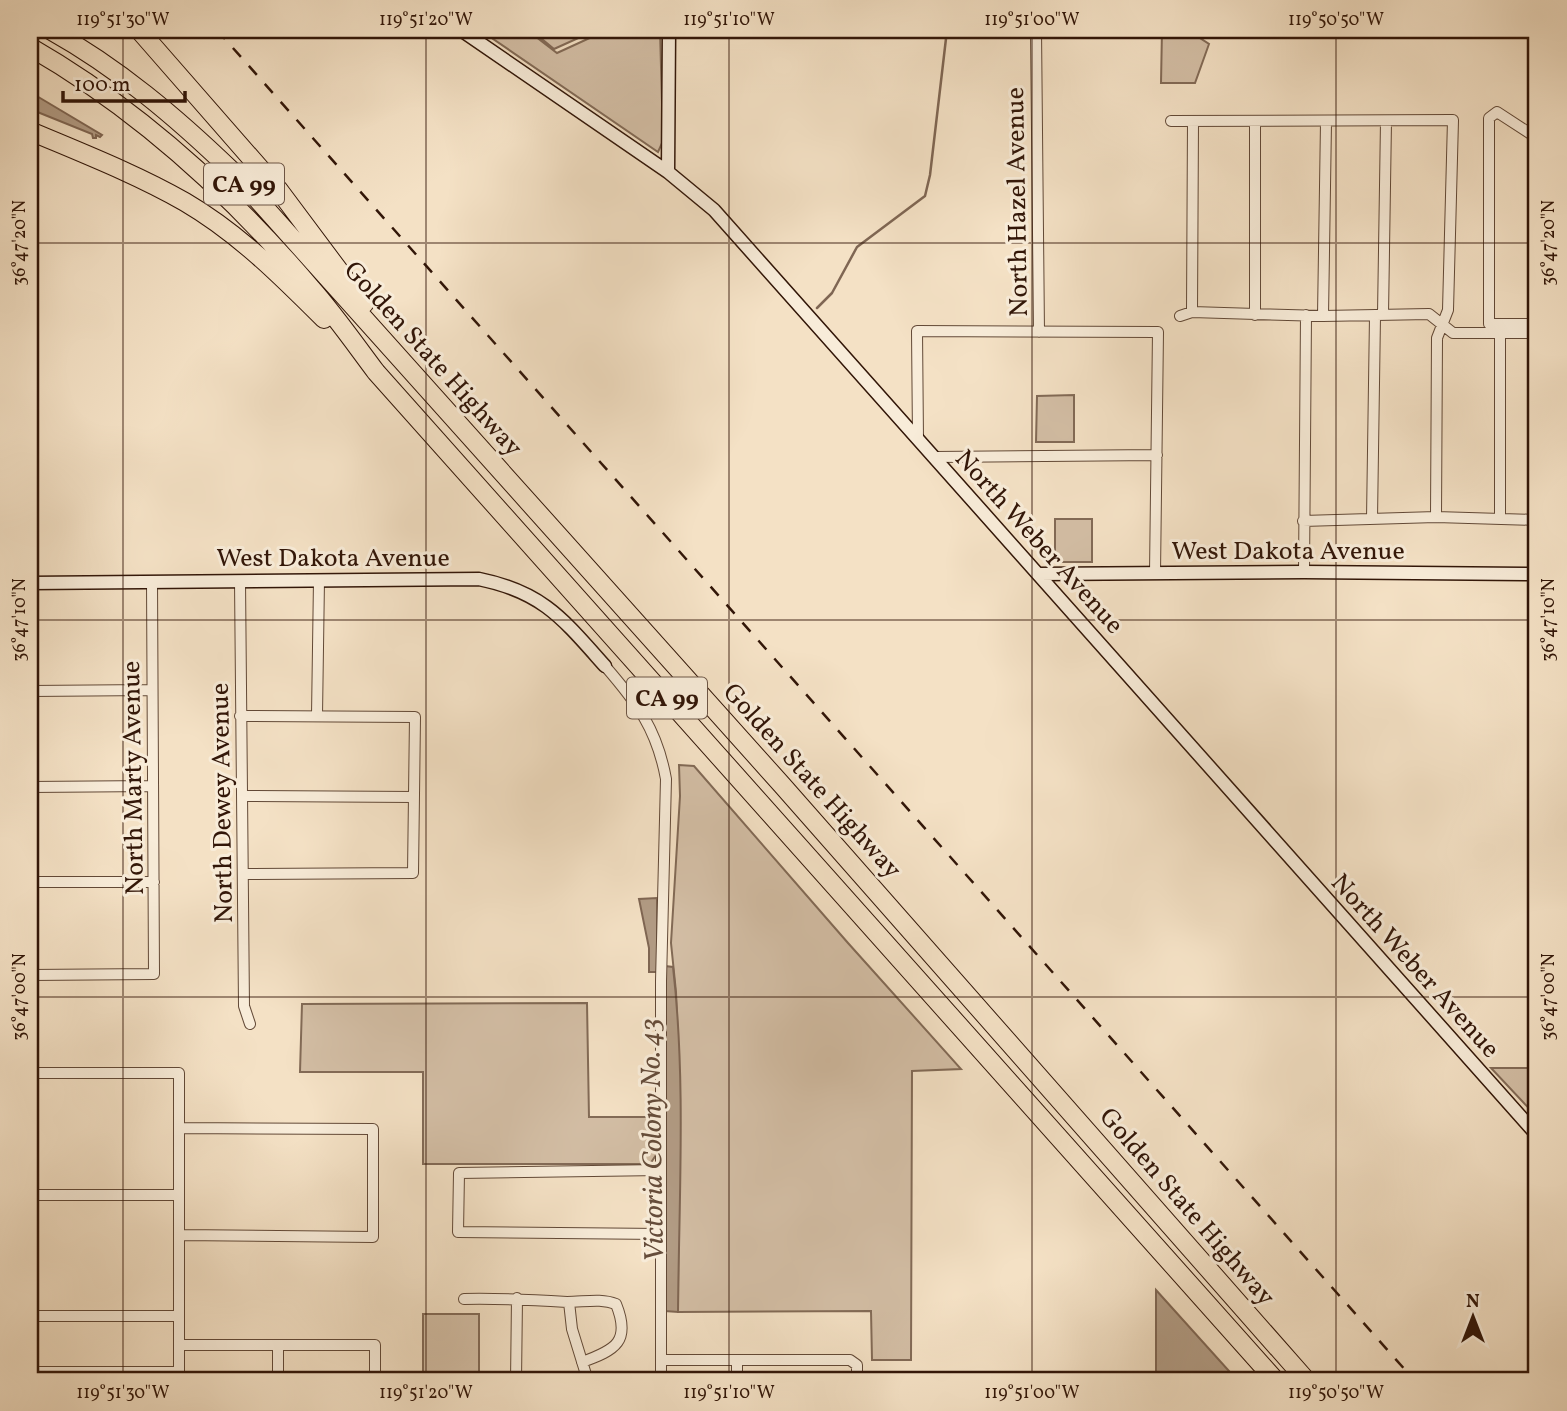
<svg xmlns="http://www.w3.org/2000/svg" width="1567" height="1411" viewBox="0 0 1567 1411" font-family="Vollkorn,serif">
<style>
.green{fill:#d3bea5;stroke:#826a56;stroke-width:2}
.water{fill:#b29c85;stroke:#7f6653;stroke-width:2}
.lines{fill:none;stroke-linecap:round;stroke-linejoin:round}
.stream{stroke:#7f6653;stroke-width:2.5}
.street-casing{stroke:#624937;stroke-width:12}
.secondary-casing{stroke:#321608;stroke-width:15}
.highway-casing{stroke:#321608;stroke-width:20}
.street{stroke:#f8ecd9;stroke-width:10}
.secondary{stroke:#f8ecd9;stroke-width:12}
.highway{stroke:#f4e1c5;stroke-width:18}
.rail{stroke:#321608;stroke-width:2.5;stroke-dasharray:12 12;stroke-linecap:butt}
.ticks{fill:none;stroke:#321608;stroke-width:2;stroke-opacity:0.45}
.labels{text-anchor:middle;stroke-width:6;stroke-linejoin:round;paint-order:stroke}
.shield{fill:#f8ecd9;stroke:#6d5647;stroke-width:2}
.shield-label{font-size:24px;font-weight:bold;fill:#321608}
.street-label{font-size:26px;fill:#321608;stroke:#f8ecd9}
.water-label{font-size:28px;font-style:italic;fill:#654c3a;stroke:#f8ecd9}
.neatline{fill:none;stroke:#321608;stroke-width:2.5}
.ticks-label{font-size:18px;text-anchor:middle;fill:#321608}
</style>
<rect width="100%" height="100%" fill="#f4e1c5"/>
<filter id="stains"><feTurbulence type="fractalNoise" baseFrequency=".00286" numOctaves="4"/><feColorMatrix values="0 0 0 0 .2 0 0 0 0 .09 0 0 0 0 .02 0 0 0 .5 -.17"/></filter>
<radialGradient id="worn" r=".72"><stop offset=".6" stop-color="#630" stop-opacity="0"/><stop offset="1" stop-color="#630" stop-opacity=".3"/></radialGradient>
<path class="green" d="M480 30H527L557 53 607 30H660L663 141 658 152Z
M531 30H596L554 49Z
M1162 30H1197L1200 38 1209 44 1195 83H1161Z
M1074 395V442H1036L1037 396Z
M1055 519H1092V562H1055Z
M679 765 694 766 848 943 961 1069 912 1071 911 1360H872L871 1311 678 1312 679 1071 676 992 671 943 680 796Z
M587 1003 589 1117H657L656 1155 650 1164H423V1072H300L302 1004Z
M1491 1068H1537V1118V1117Z
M423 1314H479V1381H423Z"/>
<path class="water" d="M30 92 102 135 100 137 96 135V138H93L92 134 30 109Z
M657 898V972H649V948L639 899Z
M665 966 673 967C686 1080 679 1197 678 1312L665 1311Z
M1156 1290 1238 1381H1156Z"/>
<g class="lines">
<path class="stream" d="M817 308 832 293 857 247 925 196 930 175 947 30"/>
<defs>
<path id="street" d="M1036 30 1039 332
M1171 121 1453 120 1448 310 1437 338 1436 517
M1255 121V315
M1537 138 1497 112 1489 118V324H1537
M1192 312 1193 121
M1383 315 1386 121
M1180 316 1192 312 1323 316 1429 314 1453 333H1537
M1323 316 1326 122
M918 439 917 331 1158 332 1155 573
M935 457 1157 455
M1372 519 1375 316
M1500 519V333
M1303 521 1436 517 1537 520
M1304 572 1306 315
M240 581 244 1006 250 1024
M605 666C637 703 657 729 666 779L661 981V1381
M30 691 151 690
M317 715 319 580
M240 716 415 717 413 873 244 874
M30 787 153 786
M244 796 414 797
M30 882H154
M30 975 154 974 152 581
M30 1073H179V1381
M179 1128 373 1129V1237L180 1235
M660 1170 459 1173 458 1232 661 1234
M30 1195H179
M464 1299C498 1298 533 1300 567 1302 584 1302 601 1298 616 1304 631 1341 616 1350 582 1362
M569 1302 572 1329 588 1381
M30 1316H179
M180 1345H375V1381
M278 1346V1381
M661 1360H850L857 1365V1381
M737 1360V1381
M30 1372H179
M516 1381 517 1298"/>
<path id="secondary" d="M461 30 668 172 714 210 1537 1135
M668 172 669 30
M1039 574 1304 572 1537 574
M30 583 479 579C543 592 563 619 605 666"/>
<path id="highway" d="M50 30C118 68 176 117 232 171L782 785 1307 1381
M139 30 278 189 364 304
M30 47C138 109 231 194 311 288 334 314 355 344 376 372L1276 1381
M30 131C82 153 136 174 185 202 238 233 281 276 324 319"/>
</defs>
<use href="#street" class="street-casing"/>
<use href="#secondary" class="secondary-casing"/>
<use href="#highway" class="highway-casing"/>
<use href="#street" class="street"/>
<use href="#secondary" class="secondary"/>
<use href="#highway" class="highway"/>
<path class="rail" d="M217 30 1415 1381"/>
</g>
<path class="ticks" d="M123 30V1381M426 30V1381M729 30V1381M1032 30V1381M1336 30V1381M30 243H1537M30 620H1537M30 997H1537M30 1374H1537"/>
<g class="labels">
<g class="shield">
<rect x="204" y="163.5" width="80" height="41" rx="5"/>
<rect x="627" y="677.5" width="80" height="41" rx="5"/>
</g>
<g class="shield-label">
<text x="244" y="192">CA 99</text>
<text x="667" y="706">CA 99</text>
</g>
<g class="street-label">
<text transform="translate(1016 202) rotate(-91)" y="9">North Hazel Avenue</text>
<text transform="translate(434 358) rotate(48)" y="9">Golden State Highway</text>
<text transform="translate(1040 541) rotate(48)" y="9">North Weber Avenue</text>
<text x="1288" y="559">West Dakota Avenue</text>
<text x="333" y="566">West Dakota Avenue</text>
<text transform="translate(132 778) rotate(-91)" y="9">North Marty Avenue</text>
<text transform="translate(813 780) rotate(48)" y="9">Golden State Highway</text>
<text transform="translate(221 803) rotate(-91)" y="9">North Dewey Avenue</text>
<text transform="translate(1416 965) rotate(48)" y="9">North Weber Avenue</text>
<text transform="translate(1188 1206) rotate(49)" y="9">Golden State Highway</text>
</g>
<g class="water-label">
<text transform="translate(651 1140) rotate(-91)" y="10">Victoria Colony No. 43</text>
</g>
</g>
<rect width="1567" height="1411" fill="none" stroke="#f4e1c5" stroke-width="77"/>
<g transform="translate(1473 1317)" stroke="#f8ecd9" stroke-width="5" paint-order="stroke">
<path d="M0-5L12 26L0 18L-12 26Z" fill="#321608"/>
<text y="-10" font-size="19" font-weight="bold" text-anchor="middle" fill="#321608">N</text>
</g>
<path d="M63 91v10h122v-10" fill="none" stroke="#321608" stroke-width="3.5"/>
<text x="74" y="91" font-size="21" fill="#321608" stroke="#f8ecd9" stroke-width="5" paint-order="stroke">100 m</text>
<rect x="38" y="38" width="1490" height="1334" class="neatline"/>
<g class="ticks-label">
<text x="123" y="25">119°51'30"W</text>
<text x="426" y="25">119°51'20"W</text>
<text x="729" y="25">119°51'10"W</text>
<text x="1032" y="25">119°51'00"W</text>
<text x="1336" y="25">119°50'50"W</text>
<text transform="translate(19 243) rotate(-90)" y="6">36°47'20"N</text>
<text transform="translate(1548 243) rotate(-90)" y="6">36°47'20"N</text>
<text transform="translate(19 620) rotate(-90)" y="6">36°47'10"N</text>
<text transform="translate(1548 620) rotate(-90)" y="6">36°47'10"N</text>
<text transform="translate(19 997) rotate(-90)" y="6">36°47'00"N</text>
<text transform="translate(1548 997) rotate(-90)" y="6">36°47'00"N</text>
<text x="123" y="1398">119°51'30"W</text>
<text x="426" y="1398">119°51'20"W</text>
<text x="729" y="1398">119°51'10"W</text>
<text x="1032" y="1398">119°51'00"W</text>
<text x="1336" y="1398">119°50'50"W</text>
</g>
<rect width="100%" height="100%" filter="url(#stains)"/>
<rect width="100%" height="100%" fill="url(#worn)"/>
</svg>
